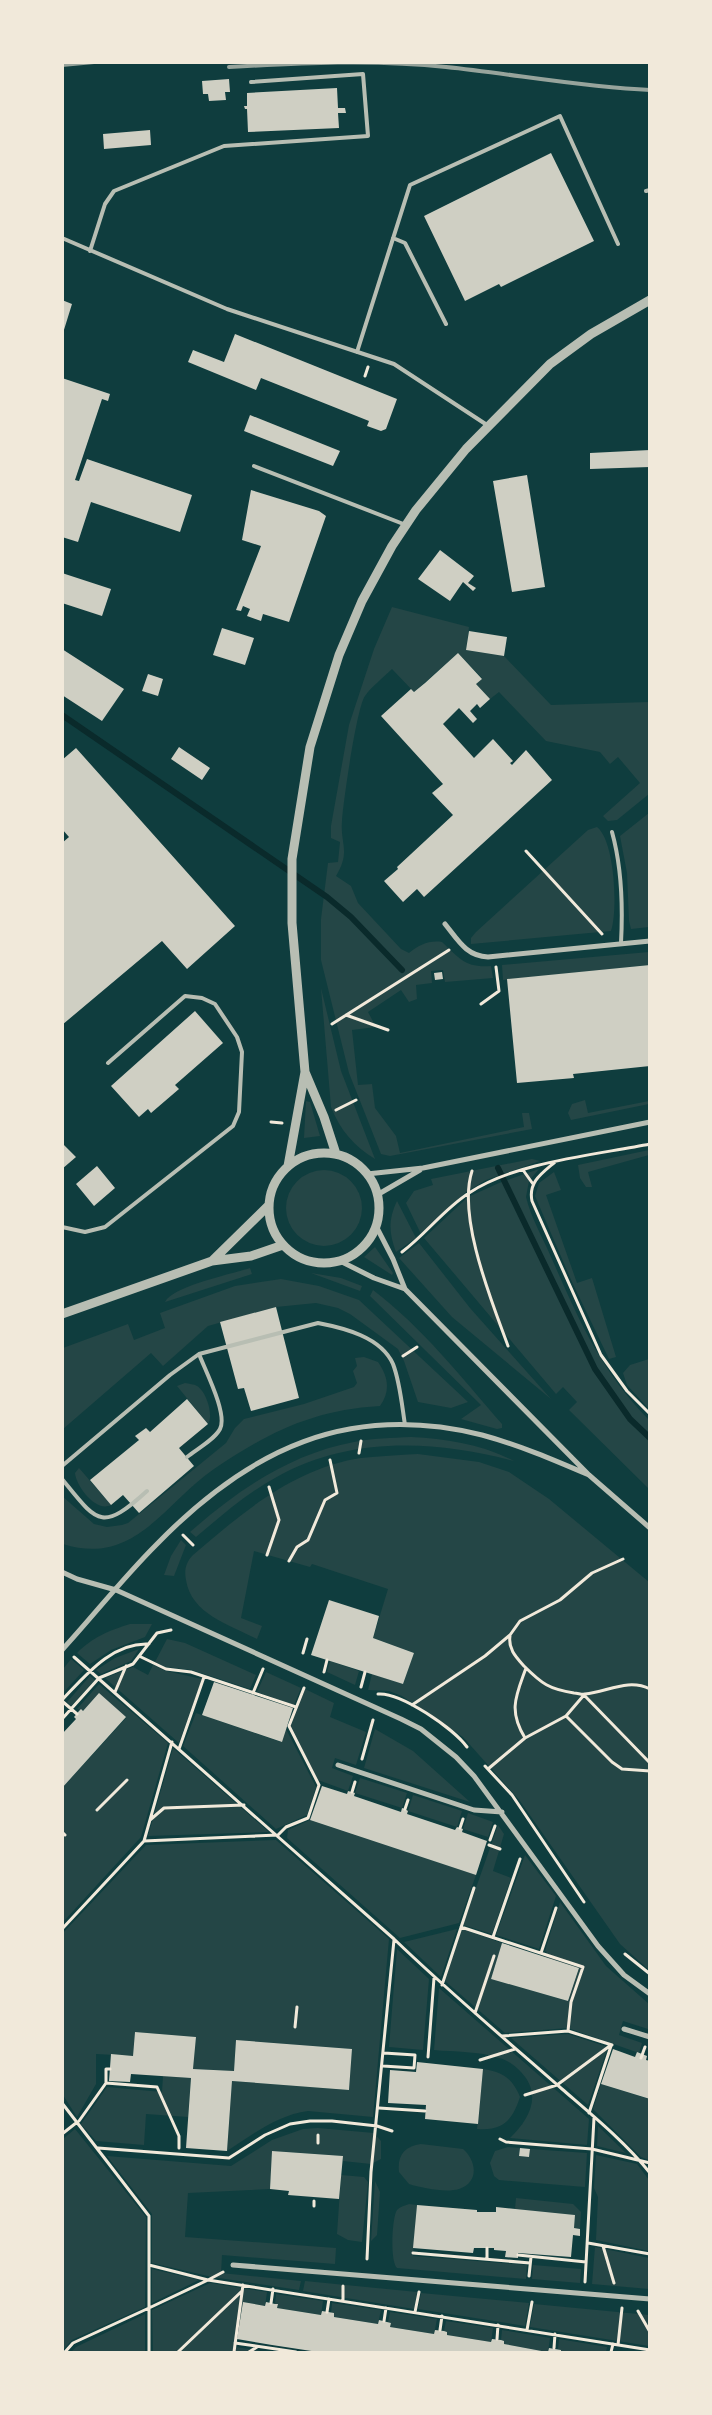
<svg xmlns="http://www.w3.org/2000/svg" width="712" height="2415" viewBox="0 0 712 2415" font-family="Lato,sans-serif">
<style>
.green{fill:#244646}
.lines{fill:none;stroke-linecap:round;stroke-linejoin:round}
.stream{stroke:#0a2a2b;stroke-width:6}
.building{fill:#cfcfc3}
.path{stroke:#f1e9da;stroke-width:3}
.service{stroke:#b8beb3;stroke-width:4}
.minor{stroke:#b8beb3;stroke-width:5}
.tertiary{stroke:#b8beb3;stroke-width:9}
.rail{stroke:#97a49c;stroke-width:4}
</style>
<rect width="100%" height="100%" fill="#0f3d3e"/>
<path class="green" d="M392 607 469 627 466 650 504 656 551 705 649 702V794L617 820 608 821 603 816 640 783 618 757 610 764 600 752 546 741 499 692 490 699 476 684 482 678 458 653 414 692 392 669C383 678 372 686 365 696 357 706 343 803 342 821 340 844 351 851 336 876L351 886 358 903 401 949 409 953C419 945 429 940 442 942 460 959 466 968 491 966L493 978 445 982 443 970 431 971 432 983 416 985 417 999 409 1002 401 990 368 1012 376 1027 352 1030 358 1085 372 1084 375 1108 396 1136 400 1153 524 1127 522 1113H529L532 1129 390 1156 381 1154 349 1073 321 960V919L328 863 338 862 340 842 331 838V826L349 725 374 649Z
M649 813V927L631 929 629 921 627 873 620 836Z
M597 827C615 841 618 910 611 931L471 944V938L476 932 588 830Z
M649 952V965L503 980 502 965Z
M321 988 341 1071 375 1159C354 1146 340 1130 331 1107Z
M585 1100 588 1113 649 1101V1104L571 1120 568 1113 572 1104Z
M306 1101 310 1102 320 1136 304 1138Z
M649 1150V1155L588 1172 592 1187H586L580 1178 578 1165Z
M532 1159 540 1161 486 1180 466 1192 421 1234 406 1203 414 1191 433 1185 431 1179Z
M539 1169 529 1181 526 1197C531 1218 543 1238 551 1257 579 1320 600 1370 649 1420V1489L569 1410 577 1402 563 1387 556 1394 424 1238 468 1197 499 1183Z
M286 1208a38 38 0 1 1 76 0a38 38 0 1 1-76 0Z
M554 1172 561 1190 546 1195 577 1283 592 1278 616 1357 609 1359 572 1282 535 1196 539 1183Z
M397 1201 416 1238 396 1252C389 1233 388 1220 397 1201Z
M419 1243 470 1308 551 1399 452 1317 399 1258Z
M375 1247 393 1273 392 1275 364 1257Z
M250 1268 252 1274 165 1302C173 1286 232 1274 250 1268Z
M311 1273 341 1278 362 1286 360 1291Z
M281 1279 319 1286 359 1300 468 1402 451 1408 418 1402 404 1361 398 1349 350 1314 338 1308 316 1303 276 1307 208 1326 163 1366 151 1353 63 1429V1348L128 1324 134 1340 165 1328 160 1313 235 1286Z
M373 1290C423 1328 461 1377 502 1424V1428L497 1429 461 1419 481 1405 370 1296Z
M364 1357 378 1362C388 1376 391 1391 380 1406 313 1410 269 1432 214 1469 164 1503 135 1567 63 1544L62 1496 94 1524 107 1527 122 1525 128 1523 226 1443 235 1428 244 1419 304 1404 354 1387 357 1383 353 1371 357 1366 355 1358Z
M649 1359H650L649 1409 627 1385 623 1373 630 1365Z
M185 1383C189 1384 194 1384 197 1386 206 1391 214 1415 208 1424L177 1386Z
M411 1437C447 1439 481 1444 514 1461 434 1440 349 1436 275 1478 246 1494 221 1516 196 1537L190 1532C238 1490 290 1454 354 1442 372 1438 392 1438 411 1437Z
M418 1454 479 1462 509 1472 549 1499 649 1582V1970L620 1944 520 1801 463 1737 402 1696 389 1691 368 1690 372 1674 403 1684 414 1653 373 1638 388 1589 312 1564 310 1567 254 1551 241 1618 262 1626 257 1639C230 1625 191 1614 186 1580 184 1570 186 1562 193 1555 242 1513 294 1468 361 1458 380 1456 399 1455 418 1454Z
M79 1468 111 1505C96 1513 76 1486 75 1473Z
M181 1540 186 1545 174 1576 164 1575 171 1556Z
M130 1624H152L145 1637 111 1650 90 1664 77 1653C93 1637 108 1631 130 1624Z
M167 1639 185 1643 256 1675 250 1689 192 1670 166 1667 155 1662Z
M139 1649 131 1661 101 1674 96 1670 115 1658Z
M71 1659 84 1670 63 1693V1669Z
M330 1661 359 1671 355 1685 327 1672Z
M153 1665 166 1671 202 1679 179 1743 105 1678 133 1667 148 1675Z
M266 1672 301 1688 294 1705 257 1692Z
M90 1676 95 1680 71 1706 67 1702Z
M99 1684 168 1743 141 1837 63 1922 62 1788 126 1718 99 1694 83 1711 77 1709Z
M305 1689 334 1703 330 1717 366 1732 356 1765 335 1758 332 1768 353 1776 348 1791 318 1780 291 1726Z
M196 1713 281 1742 286 1729 316 1787 307 1815 276 1829 183 1746Z
M375 1729 413 1751 470 1802 364 1768Z
M173 1748 269 1832 148 1836Z
M360 1778 407 1793 402 1808 355 1793Z
M413 1795 462 1811 457 1827 408 1811Z
M468 1813 493 1822 488 1837 463 1829Z
M310 1820 476 1875 459 1923 400 1938 287 1838 288 1830Z
M498 1825 504 1834 493 1871 511 1878 492 1934 463 1925Z
M276 1840 389 1939 373 2117 308 2111C277 2115 252 2135 227 2151L232 2081 349 2090 352 2049 236 2040 234 2071 193 2069 196 2037 135 2032 133 2056 96 2054V2084L77 2117 63 2095 62 1934 146 1845Z
M525 1855 556 1896 539 1949 496 1935Z
M560 1902 606 1966 649 2004 648 2029 623 2021 619 2035 642 2043 639 2053 568 2028 505 2033 445 1981 462 1929 502 1943 491 1979 568 2001 579 1968 545 1957 547 1952 545 1951Z
M457 1929 441 1977 404 1942Z
M397 1949 429 1979 423 2050 389 2047Z
M439 1988 589 2119 587 2145 510 2138C529 2120 543 2095 521 2072 515 2066 508 2060 499 2058 479 2051 455 2052 434 2050Z
M568 2034 608 2047 588 2105 511 2038Z
M483 2069C503 2072 512 2078 520 2097 512 2121 503 2131 477 2129Z
M163 2076 191 2078 188 2117 146 2114 144 2145 96 2141 81 2124 107 2087 162 2092Z
M601 2084 649 2099V2160L641 2157 593 2109Z
M598 2126 626 2153 597 2146Z
M318 2128 374 2133 381 2141V2159L371 2164 343 2161 342 2156 273 2151 270 2189 188 2193 185 2237 336 2248 335 2264 222 2255 221 2273 301 2281 299 2290 212 2277 152 2263V2214L107 2156 231 2166 272 2140 303 2129Z
M75 2129 146 2217 145 2307 72 2340 63 2350V2139Z
M421 2144 463 2149C476 2160 480 2182 459 2189 446 2193 422 2188 409 2184L399 2172C397 2155 405 2146 421 2144Z
M508 2147 520 2148 519 2156 529 2157 530 2149 587 2153 585 2187 499 2180 494 2176 490 2163 495 2151Z
M596 2155 637 2164 649 2180V2251L596 2240 598 2197 594 2188Z
M341 2175 364 2177 368 2182 362 2242 348 2240 337 2234Z
M375 2181 380 2192 377 2235 371 2241Z
M516 2198 573 2204 581 2212 580 2229 574 2228 575 2215 515 2209Z
M409 2204 417 2205 413 2256 527 2265 526 2279 397 2268C390 2261 392 2222 396 2212 398 2207 404 2206 409 2204Z
M595 2247 649 2258V2289L592 2284Z
M533 2265 581 2269 580 2283 532 2279Z
M152 2269 199 2280 152 2303Z
M305 2281 417 2292 414 2309 303 2291Z
M210 2283 267 2292 265 2306 243 2302 236 2347 267 2352H153L152 2310Z
M421 2293 529 2303 525 2326 418 2309Z
M276 2294 323 2301 321 2315 277 2308 278 2305 275 2304Z
M332 2303 381 2310 378 2324 334 2317 331 2313Z
M534 2304 649 2315V2346L530 2327Z
M390 2312 437 2319 434 2334 390 2327 391 2323 388 2322Z
M145 2314V2352H71L76 2347Z
M446 2321 493 2328 491 2342 447 2335V2332L444 2331Z
M502 2330 550 2338 548 2352 504 2344V2341L501 2340Z
M559 2339 607 2347 606 2352H561V2350L558 2349Z"/>
<g class="lines">
<path class="stream" d="M62 715 327 897 351 917 402 970
M498 1168 595 1369 630 1419 650 1438"/>
</g>
<path class="building" d="M229 79 230 92H225L226 100 209 101 208 94H203L202 81Z
M337 88 338 108H345L346 113H338L339 128 248 132 247 109H245L244 106H247V93Z
M150 130 151 145 104 149 103 134Z
M551 153 594 241 501 287 499 284 465 301 424 216Z
M62 300 72 304 63 333 62 332Z
M235 334 397 399 386 429 381 431 367 426 369 421 261 378 256 390 188 362 193 350 224 362Z
M62 378 110 394 108 401 102 399 75 480 79 481 87 459 192 495 180 532 91 502 78 542 62 537Z
M250 415 340 451 333 466 244 431Z
M650 450V467L590 469V453Z
M527 475 545 587 512 592 493 481Z
M251 490 319 511 326 516 289 622 263 614 261 621 247 616 250 609 243 606 241 611 236 610 261 546 242 540Z
M440 550 474 576 468 583 476 588 473 591 463 582 450 601 418 579Z
M62 573 111 589 102 616 62 603Z
M222 628 254 638 245 665 213 655Z
M469 631 507 637 504 656 466 650Z
M62 649 124 689 102 721 62 695Z
M458 653 482 679 476 684 490 699 480 708 477 704 470 711 477 719 473 723 459 708 443 724 474 758 493 739 513 761 510 763 512 765 526 750 552 780 424 897 417 889 403 902 384 881 398 869 397 867 453 815 432 793 443 784 381 716 411 689 414 692 425 683Z
M148 674 163 679 158 696 142 691Z
M179 747 210 768 202 780 171 759Z
M76 748 235 926 187 969 162 941 62 1025V843L69 837 62 829V760Z
M650 965V1066L573 1074 574 1078 517 1083 507 979Z
M442 972 443 979 435 980 434 973Z
M195 1011 223 1043 175 1085 179 1089 151 1113 148 1109 139 1117 111 1086Z
M62 1143 76 1157 62 1169Z
M97 1166 115 1188 94 1206 76 1184Z
M276 1307 299 1398 251 1411 244 1388 238 1389 220 1322Z
M187 1399 208 1424 179 1448 194 1466 139 1513 123 1495 111 1505 90 1480 139 1440 135 1436 146 1428 150 1432Z
M329 1600 379 1616 373 1638 414 1653 403 1684 311 1655Z
M214 1682 293 1708 282 1742 202 1715Z
M99 1693 126 1717 62 1788V1734L76 1719 74 1717 79 1711 81 1709 83 1711Z
M322 1786 347 1794 348 1791 355 1793 354 1796 401 1812 402 1808 405 1809 408 1811 407 1814 455 1830 457 1827 463 1829 462 1832 487 1841 476 1875 310 1820Z
M502 1943 579 1968 568 2001 491 1979Z
M135 2032 196 2037 193 2069 234 2071 236 2040 352 2049 349 2090 232 2081 227 2151 186 2148 191 2078 131 2074 130 2082 109 2081 111 2054 133 2056Z
M613 2049 635 2057 637 2052 647 2056 646 2060 650 2061V2099L601 2084Z
M417 2062 483 2069 478 2124 425 2119 426 2105 388 2103 390 2070 416 2072Z
M520 2148 530 2149 529 2157 519 2156Z
M272 2151 343 2156 339 2199 288 2195 289 2191 270 2189Z
M417 2205 477 2210V2212H496V2207L575 2215 574 2228 580 2229V2236L573 2235 571 2257 518 2253V2258L505 2257 506 2251 494 2250V2248H474L473 2253 413 2248Z
M243 2302 265 2306 266 2302 275 2304H278L277 2308 321 2315 322 2311 334 2313V2317L378 2324 379 2320 391 2323 390 2327 434 2334 435 2330 444 2331 447 2332V2335L491 2342 492 2339 501 2340 504 2341V2344L547 2352H318L272 2345 237 2339Z
M549 2348 561 2350V2352H548Z"/>
<g class="lines">
<path class="path" d="M365 376 368 367
M526 851 602 934
M481 1004 499 991 496 967
M346 1015 388 1030
M332 1024 449 950
M336 1110 356 1100
M271 1122 282 1123
M555 1162C542 1173 528 1182 532 1201L601 1355 627 1391 650 1414
M523 1170 533 1184
M472 1171C457 1217 492 1302 508 1346
M402 1252C426 1234 444 1209 469 1193 515 1162 595 1155 650 1144
M403 1356 417 1347
M359 1453 361 1441
M183 1535 193 1545
M267 1555 279 1520 269 1487
M289 1561 297 1547 308 1540 325 1500 337 1493 330 1460
M510 1636C508 1649 516 1657 524 1666 542 1684 549 1689 574 1693 578 1693 582 1695 585 1694 607 1692 628 1678 650 1689
M303 1653 307 1639
M139 1656 166 1669 191 1672 296 1707
M74 1657 394 1939C448 1991 505 2039 562 2089 592 2115 625 2142 650 2173
M324 1672 327 1660
M361 1687 365 1672
M115 1692 126 1666
M253 1693 263 1669
M378 1694C401 1692 454 1729 467 1747
M584 1695 650 1763
M62 1700C85 1676 112 1642 149 1644
M62 1701 77 1714
M412 1705 485 1656 510 1635 520 1621 560 1600 592 1573 623 1559
M566 1716 612 1762 622 1769 650 1771
M62 1719 99 1678 133 1664 157 1633 171 1630
M525 1738C508 1710 516 1696 526 1668
M172 1742 144 1841 278 1835 286 1827 308 1818 319 1785 289 1726 304 1688
M179 1749 204 1677
M362 1759 373 1720
M485 1766 512 1795 584 1902
M488 1769 525 1738 566 1716 584 1695
M352 1792 355 1782
M405 1809 408 1800
M97 1810 127 1780
M150 1820 164 1808 244 1805
M460 1828 463 1819
M62 1832 65 1835
M490 1840 495 1826
M489 1845 500 1849
M461 1927 583 1967 571 2002 568 2031
M62 1929 144 1841
M493 1937 520 1859
M541 1953 556 1908
M625 1954 650 1974
M442 1985 474 1888
M475 2013 494 1956
M295 2027 297 2007
M502 2036 568 2031 612 2045
M428 2057 434 1978
M641 2058 645 2047
M480 2060 515 2049
M383 2066 414 2068 415 2055 384 2053
M110 2069H106V2083L157 2087 179 2136V2148
M525 2095 557 2085 611 2045
M62 2103 149 2216V2308L208 2280 149 2265
M379 2108 425 2111
M589 2113 611 2046
M79 2121 106 2083
M62 2134 76 2123
M500 2139 506 2142 592 2149 650 2163
M318 2143V2135
M98 2148 229 2158 265 2135 290 2124 310 2121H332L377 2126 392 2131
M314 2206V2201
M588 2243 650 2254
M603 2246 614 2283
M413 2253 530 2263
M518 2255 586 2262
M367 2259 371 2172 394 1940
M487 2259V2248
M529 2276 531 2257
M208 2280 650 2350
M208 2280 223 2272
M585 2282 594 2118
M343 2300V2286
M271 2303 273 2289
M638 2311 650 2332
M327 2312 329 2299
M415 2312 419 2292
M384 2321 386 2308
M440 2330 442 2316
M527 2330 532 2302
M497 2339 498 2325
M235 2343 296 2352
M618 2345 622 2308
M554 2348 555 2334
M65 2352 73 2343 149 2308V2352
M178 2352 242 2291
M234 2352 243 2285
M249 2352 257 2347
M611 2352 613 2344"/>
<path class="service" d="M646 191 650 190
M62 238 227 309 394 364 487 425
M393 238 405 243 446 324
M90 251 105 204 114 191 224 146 368 136 363 74 251 82
M357 352 410 185 560 116 618 244
M254 466 406 525
M612 832C622 868 623 906 621 943
M62 1227 85 1232 105 1227 233 1126 239 1112 242 1052 237 1037 215 1004 202 998 185 996 108 1063
M187 1457C197 1449 214 1440 220 1429 228 1414 205 1370 199 1354
M62 1466 170 1375 199 1354 318 1323C344 1328 381 1337 393 1364 400 1382 402 1406 405 1425
M62 1479C97 1522 101 1533 147 1491"/>
<path class="minor" d="M445 924C458 940 466 956 488 957L650 941
M367 1174 423 1168 650 1122
M377 1195 420 1170
M376 1226 393 1259 405 1289 589 1475 650 1528
M340 1261 374 1278 405 1289
M62 1572 77 1579 116 1590 401 1719 421 1729 456 1757 474 1776 598 1946 624 1975 650 1994
M62 1650C94 1615 123 1578 156 1545 249 1449 348 1402 482 1435 519 1445 554 1460 589 1475
M338 1765 474 1810 502 1812
M624 2029 650 2037
M233 2265 650 2299"/>
<path class="tertiary" d="M305 1072 324 1117 336 1154
M269 1208a55 55 0 1 1 110 0a55 55 0 1 1-110 0Z
M288 1166 305 1072 292 923V859L310 747 339 655 362 601 392 546 416 510 466 449 550 364 591 334 650 300
M212 1261 268 1206
M62 1314 212 1261 251 1256 283 1245"/>
<path class="rail" d="M62 65 94 62
M229 67C301 63 374 59 446 67 514 74 581 87 650 90"/>
</g>
<rect width="712" height="2415" fill="none" stroke="#f1e9da" stroke-width="128"/>
</svg>
